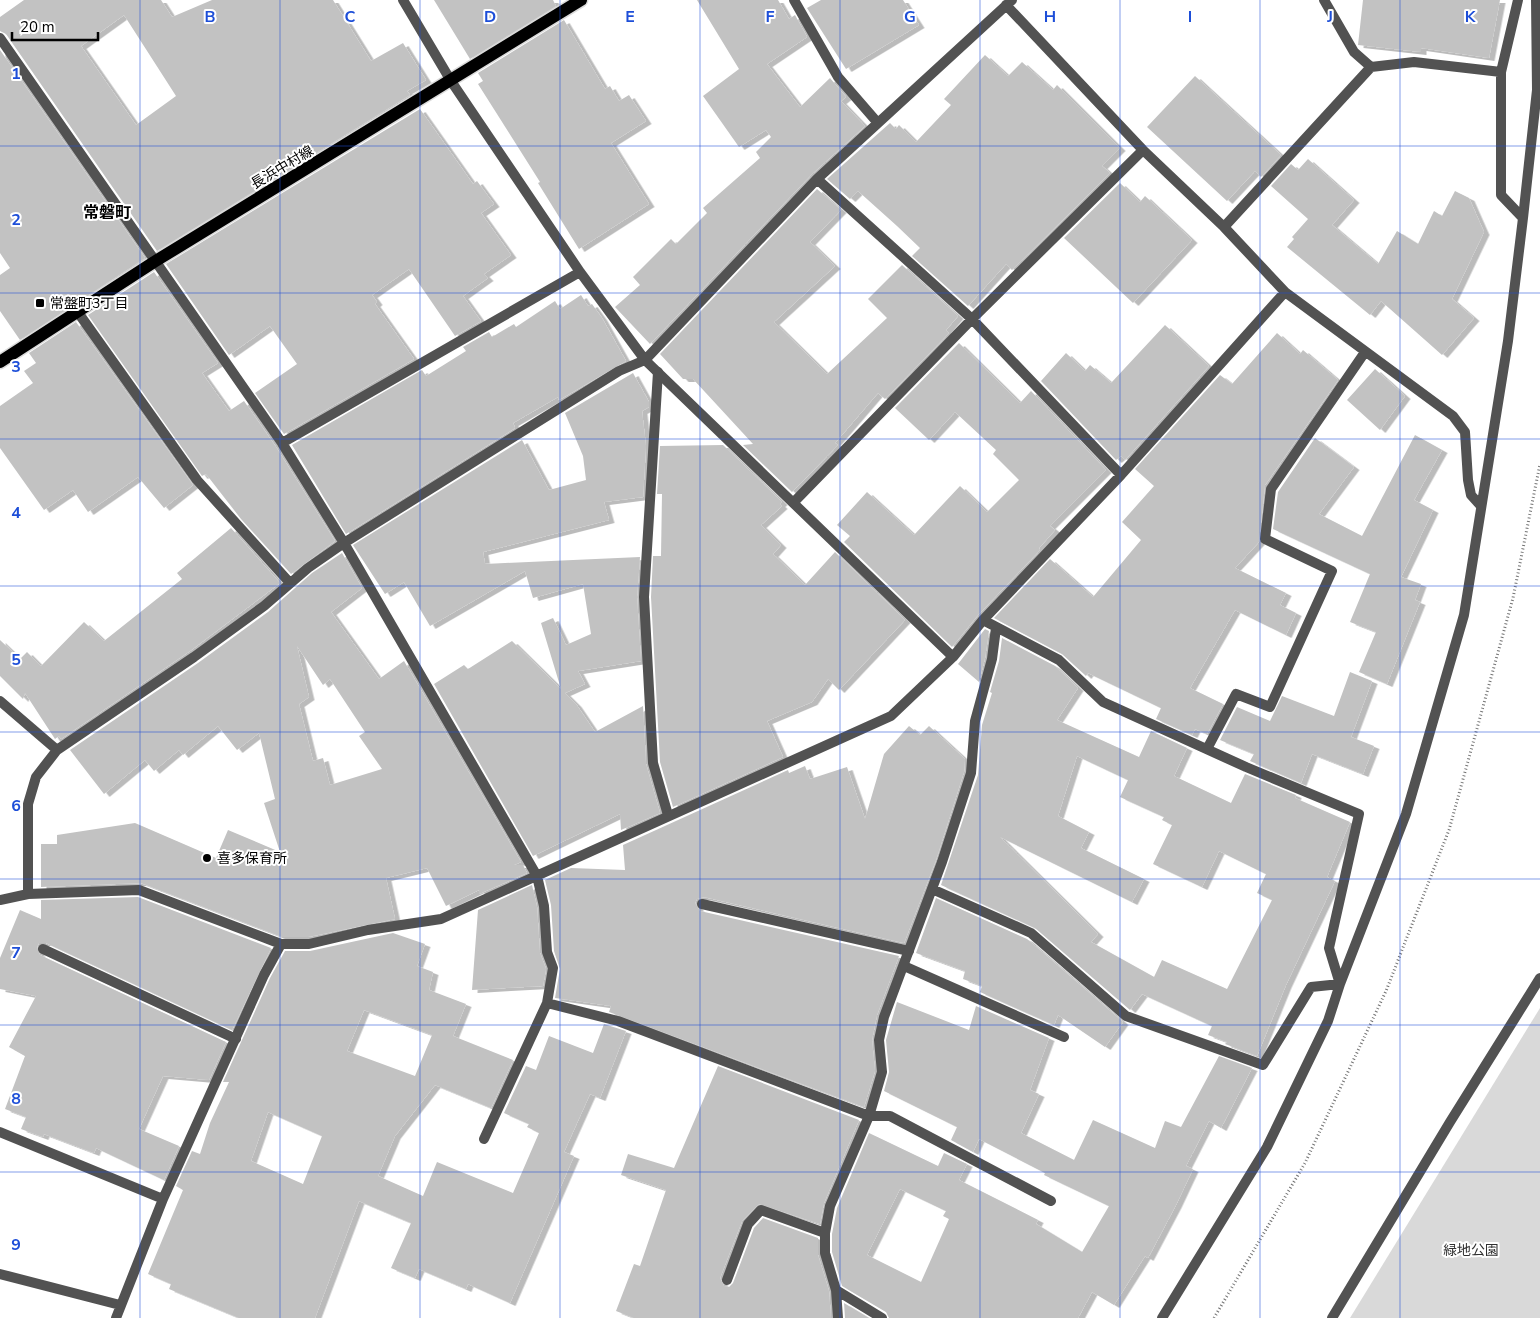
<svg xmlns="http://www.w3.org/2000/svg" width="1540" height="1318" viewBox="0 0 1540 1318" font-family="'Nunito Sans','Noto Sans JP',sans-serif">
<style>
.green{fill:#d9d9d9}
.building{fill:#c2c2c2;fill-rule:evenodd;filter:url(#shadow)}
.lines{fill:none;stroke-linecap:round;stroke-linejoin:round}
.primary-casing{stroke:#dbdbdb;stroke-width:15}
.path{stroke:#747474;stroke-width:3;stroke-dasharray:1 2.5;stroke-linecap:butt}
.service{stroke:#525252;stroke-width:10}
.minor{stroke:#525252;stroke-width:10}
.primary{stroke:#000;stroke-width:12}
.grid{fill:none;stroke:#1d4ed8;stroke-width:1;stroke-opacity:0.55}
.poi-dot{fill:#000;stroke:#fff;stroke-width:2}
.labels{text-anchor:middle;stroke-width:4;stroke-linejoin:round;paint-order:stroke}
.street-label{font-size:14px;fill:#000;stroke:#fff}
.poi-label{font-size:14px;fill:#000;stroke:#fff;text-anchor:start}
.park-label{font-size:14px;fill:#303030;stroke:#fff}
.quarter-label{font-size:16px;font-weight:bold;fill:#000;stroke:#fff}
.grid-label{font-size:16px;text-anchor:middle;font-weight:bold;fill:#1d4ed8;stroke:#fff;stroke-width:4;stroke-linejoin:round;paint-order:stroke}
</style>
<defs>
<filter id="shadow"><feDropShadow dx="5.5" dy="3" stdDeviation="0" flood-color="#0004"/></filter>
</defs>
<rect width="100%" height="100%" fill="#fff"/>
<path class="green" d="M1540 1008V1318H1350Z"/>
<path class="building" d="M24 0H161L172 17 212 0H333L371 61 403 43 426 80 407 91 410 95 157 251 6 34 0 31V17ZM124 15 176 96 136 125 81 46Z
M434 0H553L556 6 470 59Z
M697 0H778L789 19 795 15 807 37 767 64 800 107 830 78 846 97 841 101 865 126 812 174 650 344 615 307 640 285 633 277 671 239 676 244 707 213 703 208 760 158 756 152 771 137 766 130 739 147 703 96 739 69Z
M821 0H903L919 25 846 69 807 8Z
M1363 0H1500L1489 58 1421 48V52L1358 45Z
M564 20 605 89 610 86 619 101 629 95 646 121 611 143 649 204 579 249 538 183 540 182 478 84 483 81 478 73Z
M0 50 145 258 20 340 0 311V275L10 268 0 253Z
M985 55 1008 76 1022 62 1053 90 1057 85 1120 148 1102 166 1110 173 1012 270 1006 264 968 306 912 256 920 248 897 226 858 191 850 199 827 179 890 123 896 129 899 125 916 142 951 105 944 99Z
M1195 76 1281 155 1261 177 1255 171 1227 201 1147 127Z
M420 109 473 184 477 181 494 204 481 213 511 255 484 274 488 278 463 296 481 321 455 336 409 269 372 295 377 302 375 304 414 359 284 434 255 393 297 364 270 326 229 355 166 264Z
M1308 159 1354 200 1332 225 1378 264 1397 231 1418 244 1434 211 1442 216 1455 191 1469 198 1484 232 1452 299 1474 318 1442 355 1381 301 1370 315 1287 247 1294 239 1292 237 1308 219 1271 186 1291 164 1298 170Z
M1120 183 1140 202 1145 196 1192 240 1133 303 1064 238Z
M817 189 841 210 810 242 835 266 774 322 827 374 887 318 868 299 902 265 958 316 946 330 949 333 885 399 878 393 835 443 838 445 792 492 743 445 753 444 693 379H683L660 354Z
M154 272 218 363 202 373 229 411 244 401 276 447 335 541 291 574 241 519 206 474 202 476 88 315Z
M581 295 588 306 592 304 602 318 626 361 559 400 558 397 513 423 515 428 346 534 292 445 422 370 426 376 466 351 463 347 489 332 492 337 514 324 516 327 555 301 560 309Z
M76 322 193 485 164 508 138 477 88 512 73 490 44 510 0 448V406L33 383 24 371 36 363 29 353Z
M1165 325 1209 366 1125 460 1121 456 1116 460 1041 381 1066 353 1085 371 1090 365 1111 383Z
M1277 333 1300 354 1303 350 1338 380 1265 485 1259 542 1235 568 1286 593 1280 605 1296 613 1286 635 1235 610 1190 688 1223 704 1207 734 1195 729 1192 735 1156 719 1161 708 1088 673 1086 676 1062 654 994 618 1050 559 1093 597 1141 540 1122 522 1154 486 1135 469 1220 375 1232 384Z
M959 343 1020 403 1031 391 1106 470 1050 526 1055 530 1039 548 1040 550 978 615 952 647 844 542 850 536 837 525 867 492 914 535 960 486 987 512 1019 480 993 454 996 450 955 412 929 440 895 408Z
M1375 369 1405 396 1380 430 1347 400Z
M633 373 649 402V407L642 411 646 446 643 497 604 502 609 520 483 552 485 564 640 557 637 597 641 661 578 671 585 684 565 693 576 704 595 732 643 706 646 764 660 813 621 830 620 814 533 856 434 684 464 665 468 669 512 641 561 689 541 623 553 618 566 645 591 634 583 584 533 598 525 571 430 626 404 582 385 594 353 545 522 440 549 490 586 480 583 456 565 413Z
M1415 435 1442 450 1414 500 1433 510 1401 577 1421 584 1415 600 1420 602 1387 684 1359 672 1376 632 1350 622 1370 574 1273 529 1278 492 1315 438 1354 467 1319 514 1362 536Z
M723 445 782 502 780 504 782 506 761 525 781 545 773 554 805 585 835 552 905 620 839 690 828 679 812 702 767 721 783 757 673 807 660 762 651 597 653 556H661L662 494H657L660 446Z
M231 528 280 583 190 651 61 739 59 736 55 739 25 693 23 699 0 676V640L20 659 27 652 41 666 84 622 104 641 182 579 177 573Z
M342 553 362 588 331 612 379 679 404 661 521 862 514 865H523L527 873 479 894V890L446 906 427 868 386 878 395 919 308 937H282L141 883 41 887V844H57V835L135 823 216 858 228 830 280 852 264 803 275 799 259 733 237 750 218 726 183 755 179 750 154 771 145 760 104 794 70 750 198 663 268 612 312 573ZM297 646 323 685 330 679 365 732 359 736 382 769 330 785 323 758 313 761 299 704 309 697Z
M985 629 989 631 985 658 979 682 958 664Z
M1002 638 1055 666 1078 688 1057 720 1139 757 1151 731 1187 748 1174 776 1231 803 1245 774 1296 795 1295 798 1350 822 1327 877 1335 881 1286 985 1257 1056 1225 1044 1227 1042 1208 1035 1212 1026 1142 994 1130 1010 1035 928 941 885 978 775 982 725 992 693 990 692 999 661ZM1077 756 1128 780 1120 797 1164 817 1162 820 1172 825 1153 864 1202 887 1219 851 1266 874 1257 893 1272 900 1227 989 1162 960 1154 977 1091 942 1098 934 1000 837 1132 902 1144 879 1081 848 1089 832 1058 816Z
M1350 672 1372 681 1351 737 1374 746 1363 774 1312 754 1301 783 1250 761 1254 754 1220 740 1237 707 1270 721 1282 696 1334 716Z
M909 726 920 735 929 726 965 759 964 772 936 860 904 943 704 897 697 899 695 903 700 911 899 956 877 1015 872 1040 875 1071 864 1107 609 1012 611 1006 555 998 560 969 554 951 551 905 545 880 571 868 625 870 623 845 788 770 789 773 805 766 810 779 847 767 865 819 884 754Z
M532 885 537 907 540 953 546 969 543 986 472 990 478 910Z
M138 897 271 948 232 1030 46 943H39L37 947 40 955 226 1042 209 1080 163 1076 139 1129 179 1146 164 1180 96 1148 94 1153 44 1134 43 1137 21 1129 26 1117 5 1109 25 1056 9 1047 36 996 0 989V958L20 910 41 919V900Z
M936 898 1027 939 1123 1022 1105 1047 1058 1015 1054 1025 980 992 982 986 963 979 965 971 916 953Z
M393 933 425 944 417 966 433 972 429 990 466 1004 453 1036 513 1060 491 1108 435 1085 395 1136 378 1176 423 1196 437 1162 513 1193 539 1133 527 1127 529 1124 504 1113 526 1066 536 1070 549 1036 593 1053 604 1024 626 1031 600 1098 590 1094 564 1152 574 1156 510 1303 468 1284 466 1289 419 1269 415 1278 391 1268 411 1223 359 1201 315 1318H239L169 1289 171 1284 148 1274 183 1190 176 1186 192 1151 200 1154 210 1123 229 1082H223L270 978 285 951H310ZM364 1010 432 1035 415 1076 347 1051ZM268 1112 322 1136 303 1184 251 1161Z
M897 1002 969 1030 976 1006 1049 1038 1030 1090 1039 1094 1021 1133 1074 1160 1093 1120 1155 1148 1165 1121 1181 1127 1219 1056 1252 1068 1221 1128 1209 1121 1186 1166 1193 1169 1176 1205 1148 1258 1145 1256 1114 1305 1092 1292 1078 1318H889L886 1312 842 1286 832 1252V1234L837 1208 869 1133 938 1166 944 1153 967 1164 959 1180 1038 1220 1036 1224 1082 1252 1109 1206 1044 1175 1045 1173 979 1139 973 1152 951 1140 957 1127 884 1091 889 1072 886 1040ZM900 1189 946 1211 943 1216 949 1219 921 1282 867 1255Z
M718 1066 859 1120 824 1203 820 1224 759 1204 742 1221 720 1278 724 1286 729 1287 733 1283 754 1228 763 1218 818 1238V1255L829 1291 831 1318H634L616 1311 634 1264 640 1266 666 1190 621 1175 628 1154 674 1168Z
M844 1303 869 1318H845Z"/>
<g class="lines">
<defs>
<path id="primary" d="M0 362 154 262 581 0"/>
</defs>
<use href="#primary" class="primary-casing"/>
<path class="path" d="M1214 1318 1305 1163 1386 991 1449 830 1513 598 1540 464"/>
<path class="service" d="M658 372 644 597 653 763 668 815
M702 904 909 951
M43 949 236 1039
M904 966 1064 1037
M727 1280 748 1224 761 1210 825 1233"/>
<path class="minor" d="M403 0 451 81 580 272 645 360 953 657
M794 0 838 77 877 122
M1324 0 1354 52 1371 67
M1006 5 1143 150 1224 227 1285 292 1453 416 1465 432 1468 480 1471 495 1480 505
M0 38 282 443 344 543 537 876 544 906 547 952 553 968 547 1003 618 1021 869 1116H890L1051 1201
M817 179 972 319 1121 475
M1523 218 1537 90 1536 0
M1224 227 1371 67 1414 62 1501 72
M77 311 197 480 290 583
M282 443 580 272
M794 502 972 319 1143 150
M983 620 1059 660 1103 702 1246 767 1359 814 1329 948 1340 984 1328 1021 1267 1147 1162 1318
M0 701 57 750
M1207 749 1236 694 1270 707 1332 571 1265 539 1271 489 1365 352
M932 889 1031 933 1126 1016 1263 1065 1311 987 1340 984 1406 814 1464 615 1508 341 1523 218 1501 195V72L1518 0
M28 894V804L36 777 57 750 194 657 264 606 308 568 344 543 619 371 645 360 817 179 1012 0
M0 900 28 894 139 890 281 944H309L368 930 441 919 891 716 953 657 983 620 1121 475 1285 292
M0 1132 163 1199
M484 1139 547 1003
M0 1274 120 1305
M836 1290 882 1318
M116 1318 163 1199 264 975 281 944
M838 1318 836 1290 825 1253V1233L830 1206 869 1116 882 1072 879 1040 884 1017 942 862 971 773 975 721 992 659 996 628
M1332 1318 1450 1122 1540 978"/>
<use href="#primary" class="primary"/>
</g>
<path class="grid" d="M140 0V1318M280 0V1318M420 0V1318M560 0V1318M700 0V1318M840 0V1318M980 0V1318M1120 0V1318M1260 0V1318M1400 0V1318M0 146H1540M0 293H1540M0 439H1540M0 586H1540M0 732H1540M0 879H1540M0 1025H1540M0 1172H1540"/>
<g class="poi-dot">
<rect x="35" y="298" width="10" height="10" rx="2.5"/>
<circle cx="207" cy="858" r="5"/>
</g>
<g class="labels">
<g class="street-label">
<text transform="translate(282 167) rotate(-31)" y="5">長浜中村線</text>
</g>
<g class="poi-label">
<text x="50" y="308">常盤町3丁目</text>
<text x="217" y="863">喜多保育所</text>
</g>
<g class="park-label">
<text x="1471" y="1255">緑地公園</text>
</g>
<g class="quarter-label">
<text x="107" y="218">常磐町</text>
</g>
</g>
<g class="grid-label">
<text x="210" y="22">B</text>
<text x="350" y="22">C</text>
<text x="490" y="22">D</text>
<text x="630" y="22">E</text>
<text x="770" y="22">F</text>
<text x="910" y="22">G</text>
<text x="1050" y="22">H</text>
<text x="1190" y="22">I</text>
<text x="1330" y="22">J</text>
<text x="1470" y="22">K</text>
<text x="16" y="79">1</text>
<text x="16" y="225">2</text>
<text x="16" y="372">3</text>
<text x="16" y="518">4</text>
<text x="16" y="665">5</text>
<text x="16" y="811">6</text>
<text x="16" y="958">7</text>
<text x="16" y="1104">8</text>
<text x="16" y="1250">9</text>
</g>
<path d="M12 32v8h86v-8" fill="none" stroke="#000000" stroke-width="2.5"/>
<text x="20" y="32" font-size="15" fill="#000000" stroke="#ffffff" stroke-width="4" paint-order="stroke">20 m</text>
</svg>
